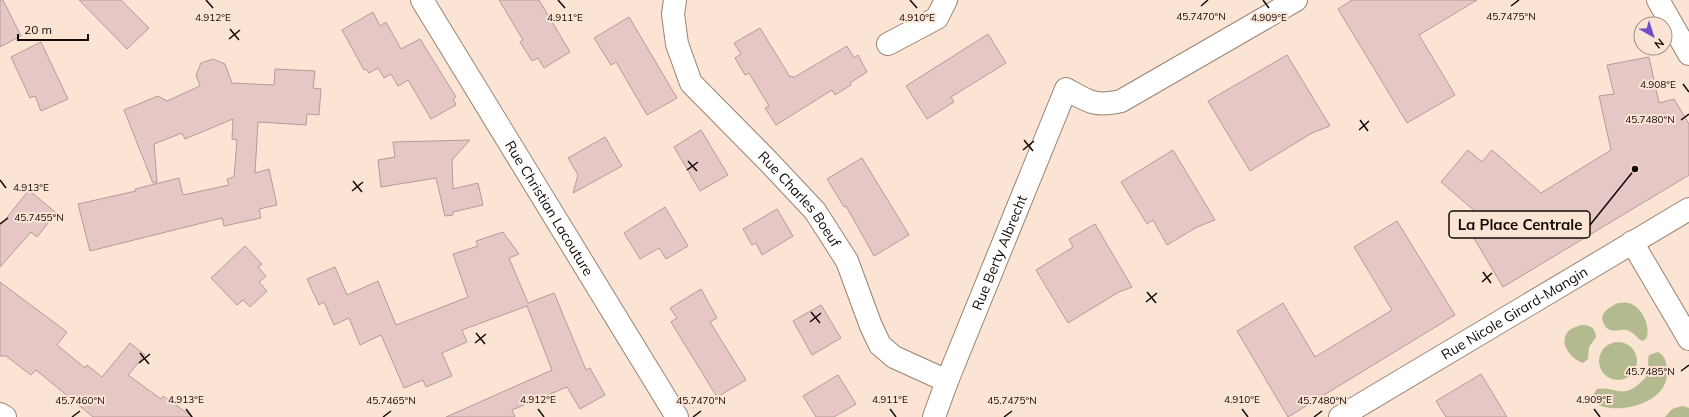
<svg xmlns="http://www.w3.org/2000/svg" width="1689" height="417" viewBox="0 0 1689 417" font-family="Mulish,sans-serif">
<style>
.green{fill:#b3bb8e}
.building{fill:#e5c7c6;stroke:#b79a99}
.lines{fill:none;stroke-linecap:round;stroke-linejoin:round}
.minor-casing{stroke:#988374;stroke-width:24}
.minor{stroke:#fff;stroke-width:22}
.ticks{fill:none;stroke:#120a06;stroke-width:1.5}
.labels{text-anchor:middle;stroke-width:4;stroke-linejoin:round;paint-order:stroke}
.street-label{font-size:14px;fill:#120a06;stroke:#fce4d4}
.ticks-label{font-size:10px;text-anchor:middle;fill:#120a06;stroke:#fce4d4;stroke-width:4;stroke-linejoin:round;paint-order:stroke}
.leader{fill:none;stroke:#120a06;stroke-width:1.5}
.callout-dot{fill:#120a06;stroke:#fce4d4;stroke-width:1.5}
.callout{fill:#fce4d4;stroke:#120a06;stroke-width:1.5}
.callout-label{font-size:15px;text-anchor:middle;font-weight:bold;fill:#120a06}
</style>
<rect width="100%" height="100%" fill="#fce4d4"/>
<path class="green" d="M1618 303C1621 303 1625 302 1628 303 1641 305 1652 327 1646 339L1642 341C1637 338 1634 333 1629 331 1623 328 1617 332 1610 330 1607 329 1605 326 1604 324 1598 313 1610 307 1618 303Z
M1581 325C1590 325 1595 327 1596 337L1589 347 1588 359 1583 363C1572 359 1559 345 1567 333 1570 328 1576 327 1581 325Z
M1599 361a19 19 0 1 1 38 0a19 19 0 1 1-38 0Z
M1658 352C1666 356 1667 364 1667 373 1667 417 1573 417 1597 389 1615 386 1622 399 1639 384 1642 381 1646 378 1647 374 1650 368 1647 361 1649 355Z
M1682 406 1689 408V417H1665L1672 409Z"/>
<path class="building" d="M0 0H3L21 36 0 47Z
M79 0H121L149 28 127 49Z
M499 0H539L570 52 544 68 538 58 532 61 520 42 523 40Z
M1352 0H1477L1419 35 1455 95 1407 123 1338 9Z
M373 12 380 26 386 22 401 49 420 39 456 97 453 99 456 105 431 119 408 80 398 86 391 74 384 78 378 68 369 73 366 69 364 70 342 30Z
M629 17 677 98 647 115 616 62 611 65 594 38Z
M760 28 790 77 792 76 793 78 847 46 854 58 858 55 867 72 850 83 851 85 835 95 832 90 776 125 765 108 769 106 749 73 745 75 735 58 741 54 734 43Z
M988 34 1006 63 951 97 954 102 927 119 906 86Z
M41 42 68 99 41 111 35 96 30 98 11 57Z
M1287 55 1330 126 1312 133 1250 171 1208 101Z
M1649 57 1659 103 1674 99 1689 124V175L1503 287 1466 225 1477 213 1441 182 1468 150 1482 162 1492 150 1541 193 1611 150 1599 96 1614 94 1607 65Z
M213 59 225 64 232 83 274 85 275 69 315 71 313 88 321 89 319 115 307 114 306 125 258 122 255 173 269 169 277 205 259 209 261 218 224 226 222 218 90 251 78 204 136 191 135 189 179 178 183 195 229 185 227 179 234 177 237 140 232 139 233 119 185 139 182 133 154 144 157 182 153 183 124 110 158 96 167 101 200 86 196 75 201 63Z
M701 130 728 175 700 191 674 147Z
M605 137 622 166 573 193 578 175 568 158Z
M470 140 452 160 453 189 478 183 483 205 453 212V215L445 216 436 178 381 187 378 160 395 157 393 142Z
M1173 150 1215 220 1197 227 1167 245 1153 220 1147 224 1121 182Z
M862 158 909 235 874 256 846 206 844 207 827 179Z
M29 190 56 213 37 237 31 232 0 267V226Z
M665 207 688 246 666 259 659 248 640 259 624 233Z
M777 209 793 236 762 255 756 243 752 245 743 229Z
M1397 221 1455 315 1288 417 1237 331 1283 303 1315 357 1392 310 1354 247Z
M1095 224 1132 287 1119 292 1068 323 1036 270 1073 247 1069 239Z
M503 232 519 254 509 258 528 303 554 293 586 370 590 368 605 395 580 409 567 387 512 410 515 417H446L552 370 527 306 462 330 467 342 442 353 452 376 426 387 423 380 404 388 381 335 360 345 349 318 334 325 324 302 319 305 307 279 335 267 347 295 378 281 396 325 468 297 453 254 478 246 476 241Z
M245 246 262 264 258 267 266 276 259 282 267 291 250 307 243 300 237 305 211 278Z
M0 282 67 332 57 345 85 368 87 365 102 377 130 343 145 355 128 375 161 399 163 396 193 417H93L36 370 31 375 6 356H0Z
M701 289 717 318 710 322 746 380 717 397 671 322 677 318 670 308Z
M821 305 841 338 812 355 793 321Z
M1481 374 1507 417H1446L1436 401Z
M838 375 856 404 834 417H816L803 396Z"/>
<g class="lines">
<defs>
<g id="minor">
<path id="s1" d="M422 0 677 417"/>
<path id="s2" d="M675 0 673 14 677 44 691 83 768 161 815 211 847 261 871 326 880 345 894 357 947 381"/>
<path d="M1658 0 1689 54"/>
<path d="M888 44 937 18 946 0"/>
<path d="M1632 242 1689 339"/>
<path d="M0 414 5 417"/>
<path id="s3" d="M934 417 947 381 1066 89C1089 102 1095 107 1121 101L1296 0"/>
<path id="s4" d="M1340 417 1689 209"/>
</g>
</defs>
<use href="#minor" class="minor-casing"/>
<use href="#minor" class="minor"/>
</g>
<path class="ticks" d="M206 0 213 8M558 0 565 8M910 0 917 8M1263 0 1269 8M1201 6 1208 0M1511 6 1519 0M230 29 239 40M229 39 240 30M1683 84 1689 92M1360 120 1368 131M1681 120 1689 114M1359 130 1369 121M1024 140 1033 151M1023 150 1034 141M688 161 697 171M687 170 698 162M0 180 6 188M353 181 362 192M352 191 363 182M0 224 8 218M1483 272 1491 283M1482 282 1492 273M1147 292 1156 303M1146 302 1157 293M811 312 820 323M810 322 821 313M476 333 485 344M475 343 486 334M140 353 149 364M139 363 150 354M1681 371 1689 365M186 409 192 417M538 409 544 417M890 409 896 417M1242 409 1248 417M1594 409 1600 417M72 417 80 411M383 417 391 411M693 417 701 411M1004 417 1012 411M1314 417 1322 411"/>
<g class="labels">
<g class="street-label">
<text dy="5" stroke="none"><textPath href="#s2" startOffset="245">Rue Charles Boeuf</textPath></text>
<text dy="5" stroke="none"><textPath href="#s1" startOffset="244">Rue Christian Lacouture</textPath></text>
<text dy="5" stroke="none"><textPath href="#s3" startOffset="177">Rue Berty Albrecht</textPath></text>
<text dy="5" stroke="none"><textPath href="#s4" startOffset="203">Rue Nicole Girard-Mangin</textPath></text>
</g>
</g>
<g class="ticks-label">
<text x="1201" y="20">45.7470°N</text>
<text x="1511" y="20">45.7475°N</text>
<text x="565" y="21">4.911°E</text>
<text x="917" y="21">4.910°E</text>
<text x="213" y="21">4.912°E</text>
<text x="1269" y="21">4.909°E</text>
<text x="1658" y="88">4.908°E</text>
<text x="1650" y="123">45.7480°N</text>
<text x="31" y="191">4.913°E</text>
<text x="39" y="221">45.7455°N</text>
<text x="1650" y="375">45.7485°N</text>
<text x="186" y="403">4.913°E</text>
<text x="538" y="403">4.912°E</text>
<text x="890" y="403">4.911°E</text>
<text x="1242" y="403">4.910°E</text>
<text x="1594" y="403">4.909°E</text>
<text x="80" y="404">45.7460°N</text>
<text x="391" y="404">45.7465°N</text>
<text x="701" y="404">45.7470°N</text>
<text x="1012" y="404">45.7475°N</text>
<text x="1322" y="404">45.7480°N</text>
</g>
<path class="leader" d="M1635 169L1590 225"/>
<circle class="callout-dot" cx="1635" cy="169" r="4"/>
<rect class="callout" x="1449" y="211" width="141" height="27" rx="4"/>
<g class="callout-label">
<text x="1520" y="230">La Place Centrale</text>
</g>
<g transform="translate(1653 36) rotate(141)"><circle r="19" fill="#fce4d4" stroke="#9e8d82"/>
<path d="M0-3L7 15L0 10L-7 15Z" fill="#704cc6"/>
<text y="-6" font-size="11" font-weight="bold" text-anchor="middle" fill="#120a06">N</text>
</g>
<path d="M18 34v6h70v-6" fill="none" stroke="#120a06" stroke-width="2"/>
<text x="24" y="34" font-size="12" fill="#120a06" stroke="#fce4d4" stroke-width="3" paint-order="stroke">20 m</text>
</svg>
